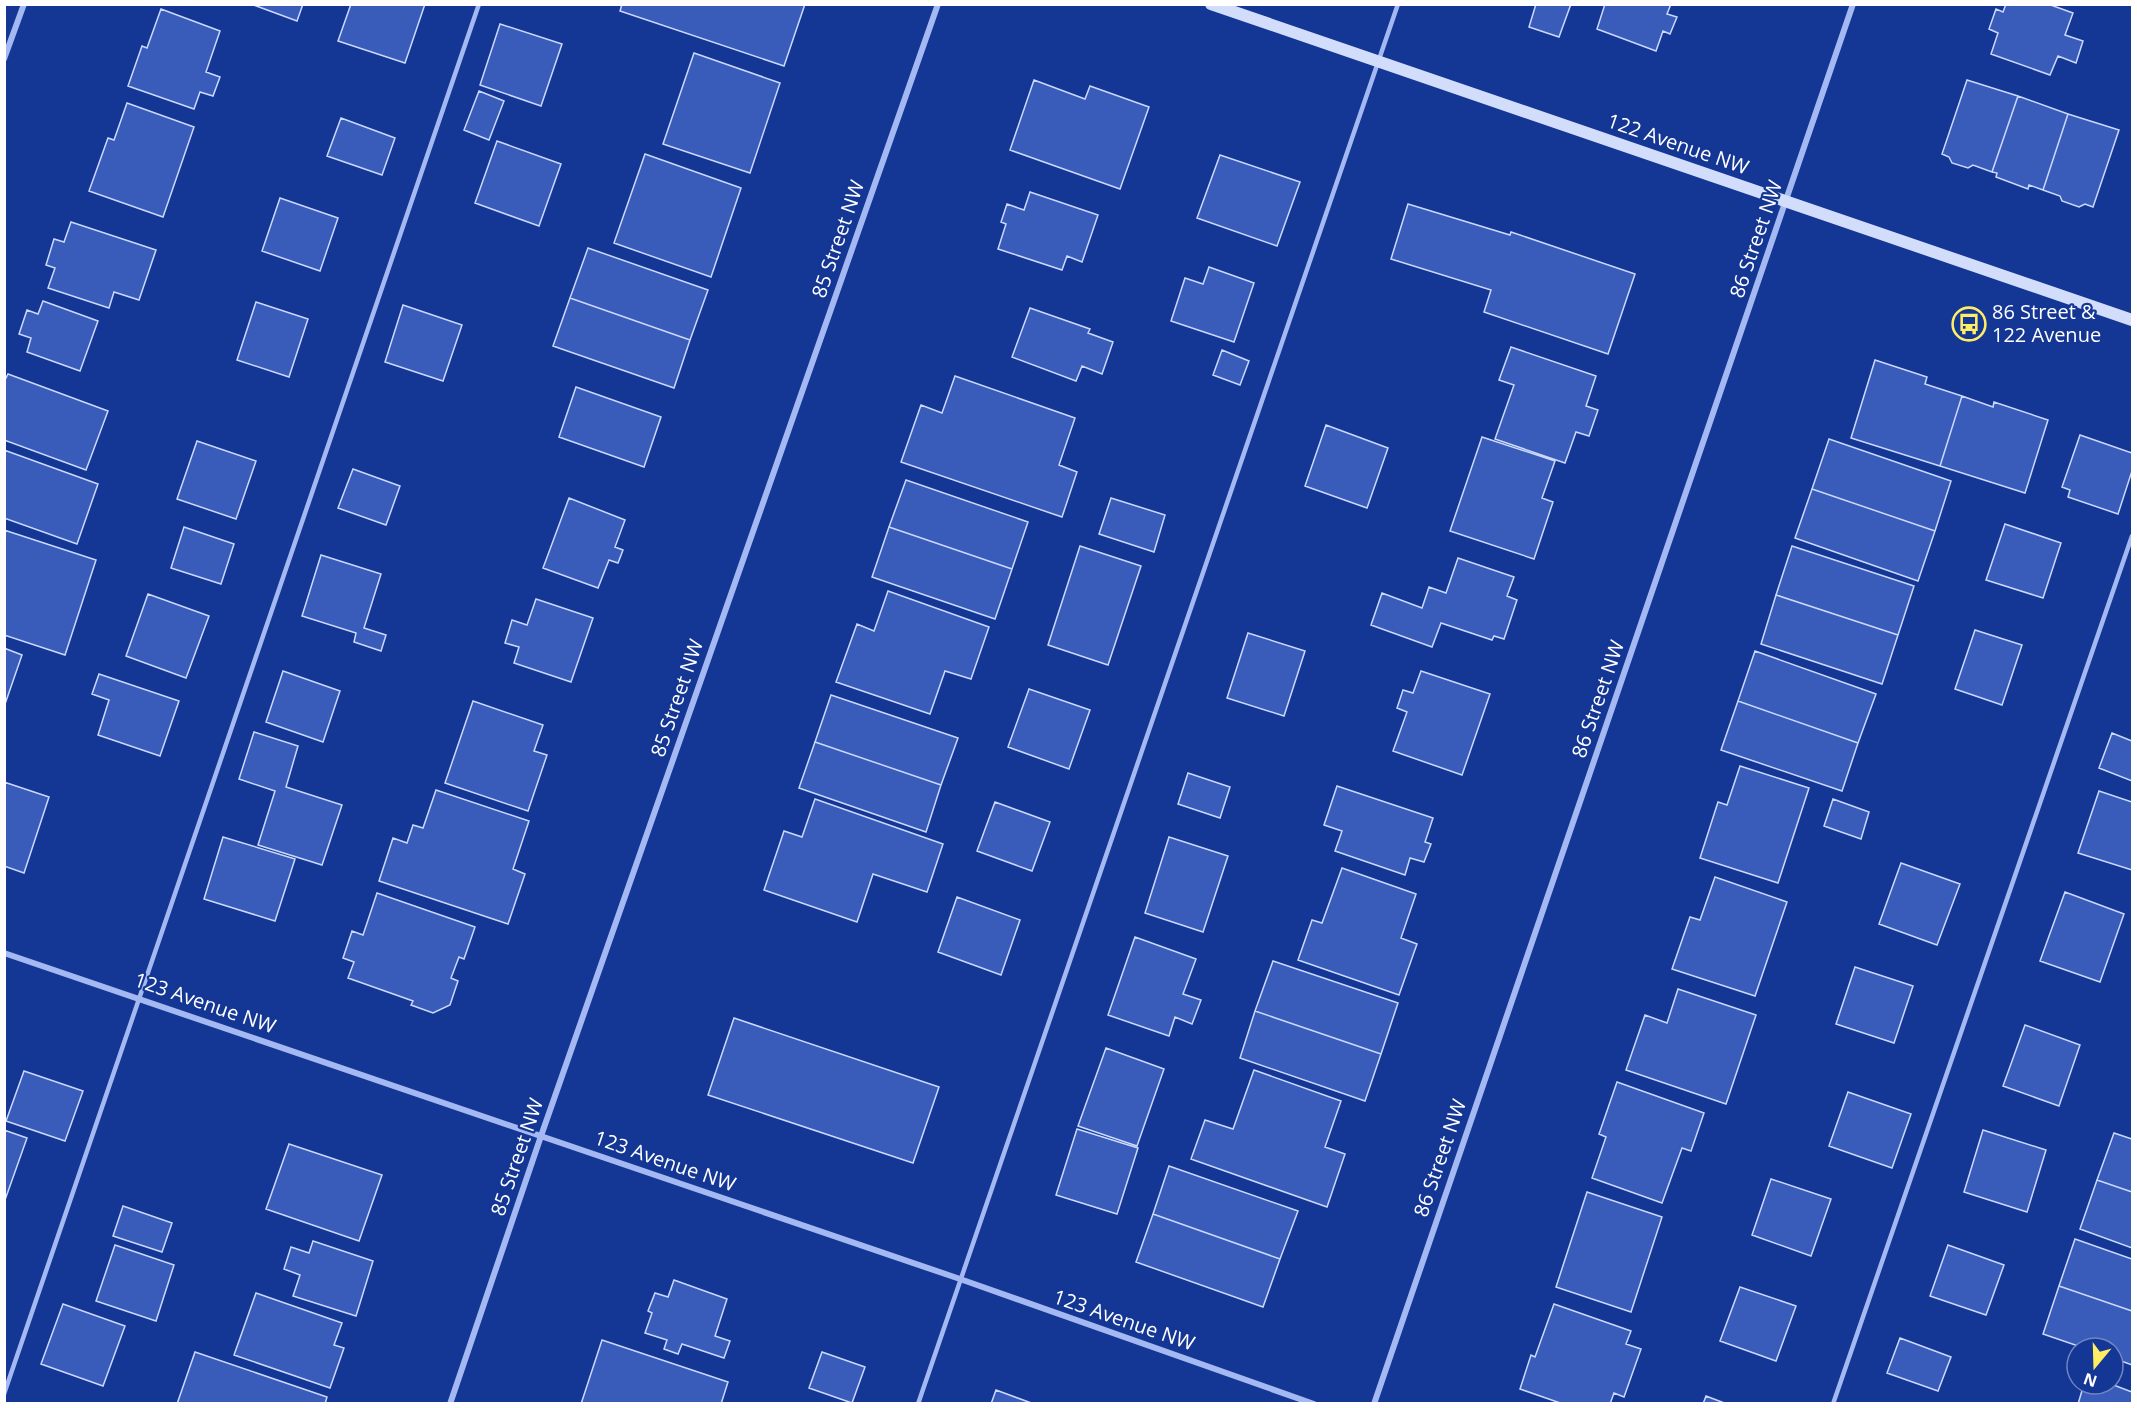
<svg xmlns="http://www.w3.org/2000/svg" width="2137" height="1408" viewBox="0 0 2137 1408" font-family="'Open Sans',sans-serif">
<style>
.building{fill:#395cbb;stroke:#cbd9fc;stroke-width:1.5}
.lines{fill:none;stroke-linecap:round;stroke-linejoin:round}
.lane{stroke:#a4b9f2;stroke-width:4.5}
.street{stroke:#a4b9f2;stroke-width:6}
.secondary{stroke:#d2ddfc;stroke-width:12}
.labels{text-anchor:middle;stroke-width:4.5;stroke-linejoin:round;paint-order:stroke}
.street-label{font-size:20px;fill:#fff;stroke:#143694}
.poi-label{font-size:20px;fill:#fff;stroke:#143694;text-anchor:start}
</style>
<rect width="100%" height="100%" fill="#143694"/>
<path class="building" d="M251 4H303L297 21Z
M351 4H425L405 63 338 41Z
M622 4H805L784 66 620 11Z
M1536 4H1571L1559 37 1529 27Z
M1605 4H1671L1667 14 1677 17 1670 34 1663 31 1656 51 1597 29Z
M2006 4H2048L2073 13 2065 35 2083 41 2076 63 2058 56 2050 75 1991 54 1998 33 1989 29 1996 9 2003 12Z
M161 9 220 31 206 72 220 77 213 96 200 92 194 109 128 86 142 46 147 48Z
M500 24 562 44 541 106 480 85Z
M694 53 780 83 750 173 663 144Z
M1034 80 1085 99 1090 86 1149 107 1120 189 1010 150Z
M1967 80 2018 96 1992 172 1973 165 1968 168 1952 163 1949 157 1942 154Z
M479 91 504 101 489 140 464 130Z
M2018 96 2068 114 2043 190 2029 185 2028 189 1996 177 1997 173 1992 172Z
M127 103 194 127 163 217 89 191 108 138 114 140Z
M2068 114 2119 130 2093 207 2085 204 2079 207 2062 201 2060 196 2043 190Z
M341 118 395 138 382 175 327 156Z
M497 141 561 164 539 226 475 203Z
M645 154 741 188 711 277 614 243Z
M1220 155 1300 182 1277 246 1197 218Z
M1030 192 1098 215 1082 262 1067 256 1062 270 998 249 1006 224 1001 222 1007 204 1024 210Z
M280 198 338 218 320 271 262 251Z
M1408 204 1510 235 1511 232 1635 274 1608 354 1484 312 1491 290 1391 259Z
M71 222 156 250 139 300 114 292 109 308 48 288 55 268 46 265 54 239 64 242Z
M588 248 708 290 690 340 570 298Z
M1209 267 1254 283 1234 342 1171 321 1185 278 1203 284Z
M570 298 690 340 674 388 553 346Z
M43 301 98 321 80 371 27 352 31 338 19 334 27 310 38 314Z
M256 302 308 319 289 377 237 360Z
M403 305 462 325 443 381 385 362Z
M1030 308 1090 329 1088 333 1113 342 1102 374 1082 366 1076 381 1012 357Z
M1511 347 1596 376 1586 406 1598 410 1589 436 1576 432 1565 463 1495 439 1514 385 1499 380Z
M1222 350 1249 361 1240 385 1213 375Z
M1875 360 1927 377 1925 384 1962 396 1940 466 1851 438Z
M8 374 108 411 86 470 4 440V382Z
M955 376 1075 418 1059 465 1077 472 1062 517 901 462 921 405 942 413Z
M576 387 661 417 644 467 559 437Z
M1962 396 1993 407 1994 402 2048 420 2025 493 1940 466Z
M1326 425 1388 448 1367 508 1305 486Z
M2080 435 2132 453V471L2118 514 2068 497 2070 490 2062 487Z
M1482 437 1555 461 1542 498 1553 502 1534 559 1450 531Z
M1829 439 1951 481 1935 531 1812 489Z
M197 441 256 461 236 519 177 499Z
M4 450 98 484 77 544 4 518Z
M353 469 400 486 386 525 338 508Z
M906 480 1028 522 1012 569 889 527Z
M1812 489 1935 531 1918 581 1795 538Z
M569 498 625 520 615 547 623 550 618 563 609 560 598 588 543 568Z
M1111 498 1165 515 1154 552 1099 534Z
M2005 524 2061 543 2043 598 1986 580Z
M184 527 234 544 221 584 171 568Z
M889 527 1012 569 995 619 872 577Z
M4 530 96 560 65 655 4 635Z
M1080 546 1141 566 1108 665 1048 645Z
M1792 546 1914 586 1898 635 1776 595Z
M321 555 381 574 364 628 386 635 381 651 354 642 356 633 302 616Z
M1458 558 1514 577 1507 596 1517 600 1504 639 1494 636 1492 640 1441 623 1432 647 1371 625 1382 593 1422 608 1429 587 1446 593Z
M888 591 989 627 971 679 945 671 930 714 836 682 857 624 874 631Z
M148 594 209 616 186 678 126 656Z
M1776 595 1898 635 1882 684 1761 644Z
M536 599 593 618 571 682 514 663 519 647 505 643 512 620 527 625Z
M1975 630 2022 645 2002 705 1955 689Z
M1248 633 1305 651 1284 716 1227 698Z
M4 648 22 655 4 707Z
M1755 651 1876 694 1858 743 1738 701Z
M283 671 340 691 323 742 266 722Z
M1421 671 1490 694 1462 775 1393 751 1407 712 1397 708 1403 690 1413 693Z
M99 674 179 701 160 756 98 735 109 700 92 694Z
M1029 689 1090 710 1069 769 1008 747Z
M831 695 958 738 941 785 815 742Z
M473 701 543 725 534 751 547 755 528 811 445 783Z
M1738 701 1858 743 1842 791 1721 750Z
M254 732 298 746 286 787 342 805 322 865 258 845 275 791 239 779Z
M2112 733 2132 741V781L2099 768Z
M815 742 941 785 926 832 799 788Z
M1740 766 1809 788 1778 883 1700 858 1718 802 1727 805Z
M1188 773 1230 787 1220 818 1178 804Z
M4 782 49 797 24 873 4 866Z
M1337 786 1433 818 1425 842 1431 844 1424 862 1410 858 1405 875 1335 851 1342 831 1324 825Z
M436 790 529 821 513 869 525 874 508 924 379 881 393 838 407 843 413 825 423 828Z
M2099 791 2132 802V870L2078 853Z
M815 799 943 844 927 892 873 874 857 922 764 890 784 831 802 837Z
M1833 799 1869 812 1861 839 1824 826Z
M995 802 1050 822 1032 871 977 851Z
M223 837 295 859 275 921 204 899Z
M1169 837 1228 856 1203 932 1145 913Z
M1901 863 1960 884 1937 945 1879 924Z
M1342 868 1416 894 1401 938 1417 944 1399 995 1298 960 1312 920 1322 923Z
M1715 877 1787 902 1755 996 1672 969 1690 917 1700 920Z
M2065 892 2124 914 2100 982 2040 961Z
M377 893 475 927 464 959 459 957 451 978 458 981 450 1005 433 1013 411 1005 413 1001 348 978 354 962 343 958 352 931 363 935Z
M957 897 1020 920 1001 975 938 952Z
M1135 937 1196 959 1183 994 1201 1000 1192 1024 1175 1017 1169 1036 1108 1015Z
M1273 961 1398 1003 1381 1054 1255 1011Z
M1855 967 1913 986 1894 1043 1836 1024Z
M1678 989 1756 1015 1726 1104 1626 1070 1645 1015 1667 1023Z
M1255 1011 1381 1054 1365 1101 1240 1058Z
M734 1018 939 1087 913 1163 708 1095Z
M2025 1025 2080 1045 2059 1106 2003 1086Z
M1106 1048 1164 1069 1137 1146 1078 1126Z
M1254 1070 1341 1101 1325 1147 1345 1154 1327 1207 1191 1159 1205 1120 1233 1129Z
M24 1071 83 1091 65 1141 6 1121Z
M1617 1082 1704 1113 1691 1151 1682 1148 1662 1203 1592 1178 1606 1137 1599 1134Z
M1848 1092 1911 1114 1892 1168 1829 1146Z
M1077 1129 1138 1148 1117 1214 1056 1195Z
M4 1130 27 1138 5 1200H4Z
M1983 1130 2046 1150 2027 1212 1964 1192Z
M2114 1133 2132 1139V1192L2097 1180Z
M289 1144 382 1175 359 1241 266 1209Z
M1169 1166 1298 1211 1280 1259 1153 1214Z
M1771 1179 1831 1199 1811 1256 1752 1235Z
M2097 1180 2132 1192V1248L2080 1229Z
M1587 1192 1662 1217 1631 1312 1556 1287Z
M123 1206 172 1223 162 1252 113 1236Z
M1153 1214 1280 1259 1263 1307 1136 1262Z
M2075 1239 2132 1259V1311L2059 1286Z
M313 1241 373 1261 356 1316 293 1296 300 1275 284 1269 291 1247 309 1253Z
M115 1245 174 1265 156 1321 96 1301Z
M1948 1245 2004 1265 1986 1315 1930 1296Z
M674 1280 727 1299 715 1336 730 1341 724 1358 682 1344 678 1354 664 1349 667 1340 645 1333 652 1313 648 1311 655 1293 668 1297Z
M2059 1286 2132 1311V1365L2113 1358V1348H2084L2043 1334Z
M1740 1287 1796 1306 1776 1361 1720 1341Z
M256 1293 342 1323 334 1345 344 1348 330 1388 234 1355Z
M63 1304 125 1326 103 1386 41 1364Z
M1554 1304 1631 1331 1626 1344 1641 1349 1624 1397 1614 1393 1610 1404H1563L1520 1389 1531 1355 1535 1357Z
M1900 1338 1951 1357 1938 1391 1887 1373Z
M602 1340 728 1382 721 1404H581Z
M195 1352 327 1397 325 1404H177Z
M822 1352 865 1367 852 1403 809 1388Z
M2084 1384H2111L2132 1392V1404H2078Z
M996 1390 1034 1404H991Z
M1706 1396 1727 1404H1703Z"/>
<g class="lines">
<path class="lane" d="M4 1394 479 4
M918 1404 1398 4
M1833 1404 2132 536"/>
<path class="street" d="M4 59 24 4
M4 953 960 1279 1314 1404
M450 1404 541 1136 938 4
M1374 1404 1853 4"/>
<path class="secondary" d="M1211 4 2132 320"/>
</g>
<defs>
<symbol id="bus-ring" viewBox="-11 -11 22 22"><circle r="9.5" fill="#143694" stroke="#ffed64" stroke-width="1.5"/><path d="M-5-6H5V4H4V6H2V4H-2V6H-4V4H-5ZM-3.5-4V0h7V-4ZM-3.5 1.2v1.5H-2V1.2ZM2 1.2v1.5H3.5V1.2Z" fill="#ffed64"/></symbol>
</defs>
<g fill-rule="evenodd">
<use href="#bus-ring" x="1950" y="305" width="38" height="38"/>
</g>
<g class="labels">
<g class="street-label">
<text transform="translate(1678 144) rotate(19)" y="7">122 Avenue NW</text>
<text transform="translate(838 239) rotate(-71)" y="7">85 Street NW</text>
<text transform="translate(1756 239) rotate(-71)" y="7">86 Street NW</text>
<text transform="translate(677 698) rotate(-71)" y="7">85 Street NW</text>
<text transform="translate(1598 699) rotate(-71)" y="7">86 Street NW</text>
<text transform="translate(205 1003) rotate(19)" y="7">123 Avenue NW</text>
<text transform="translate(517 1157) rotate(-71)" y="7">85 Street NW</text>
<text transform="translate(1440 1158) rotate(-71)" y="7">86 Street NW</text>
<text transform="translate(665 1161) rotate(19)" y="7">123 Avenue NW</text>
<text transform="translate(1124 1320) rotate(19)" y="7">123 Avenue NW</text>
</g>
<g class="poi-label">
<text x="1992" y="319">86 Street &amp;<tspan x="1992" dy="23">122 Avenue</tspan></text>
</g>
</g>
<rect width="2137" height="1408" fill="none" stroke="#ffffff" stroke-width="12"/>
<g transform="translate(2095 1366) rotate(199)"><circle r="28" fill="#143694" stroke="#7286bf" stroke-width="1.5"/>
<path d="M0-4.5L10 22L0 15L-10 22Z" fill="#ffed64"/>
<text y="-9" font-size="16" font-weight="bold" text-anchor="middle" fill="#ffffff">N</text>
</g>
</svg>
